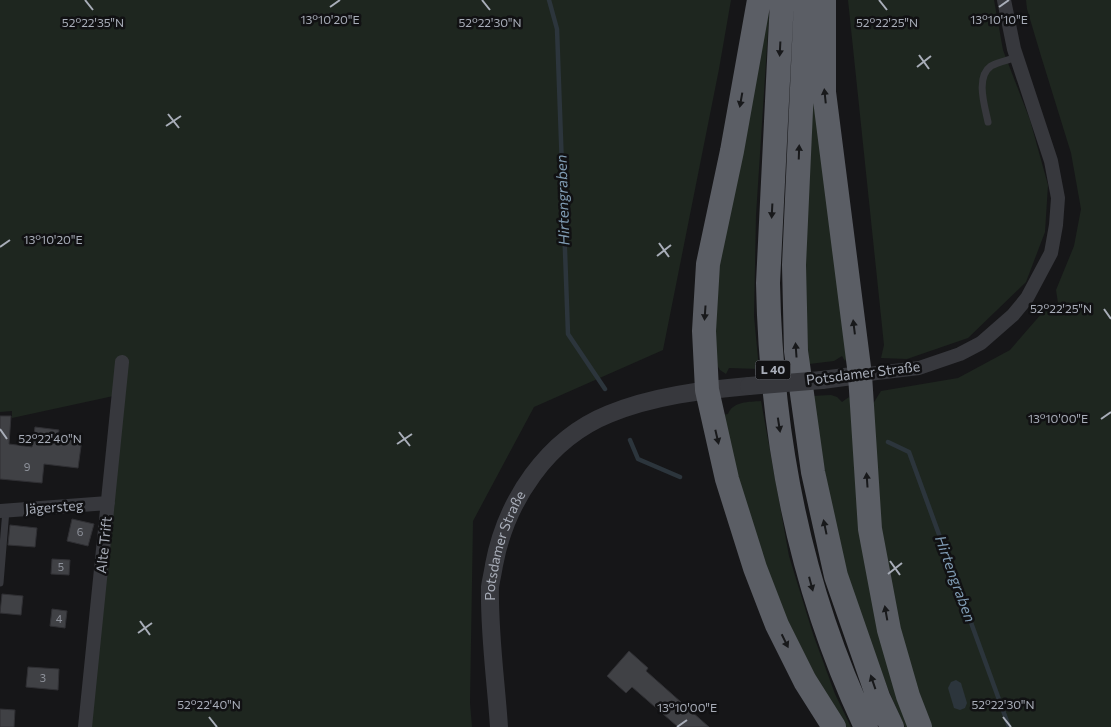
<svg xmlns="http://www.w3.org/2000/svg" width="1111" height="727" viewBox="0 0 1111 727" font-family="Commissioner,sans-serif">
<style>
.green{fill:#1e261f}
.water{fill:#2c353c}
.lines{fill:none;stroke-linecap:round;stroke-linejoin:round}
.stream{stroke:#2c353c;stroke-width:4.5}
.building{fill:#404145;stroke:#303034}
.service{stroke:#37383d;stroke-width:7}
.minor{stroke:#37383d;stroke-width:14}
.tertiary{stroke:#37383d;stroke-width:18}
.trunk{stroke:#5b5e65;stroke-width:24}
.tertiary-bridge{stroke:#37383d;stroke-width:18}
.oneway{fill:#18191b}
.ticks{fill:none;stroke:#a8adb8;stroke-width:2}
.labels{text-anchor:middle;stroke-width:5;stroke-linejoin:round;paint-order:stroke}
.number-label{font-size:11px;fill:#8e929b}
.shield{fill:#111113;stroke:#7b7e86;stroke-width:1}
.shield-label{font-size:12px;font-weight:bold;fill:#a8adb8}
.street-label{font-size:14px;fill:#a8adb8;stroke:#111113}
.water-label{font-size:15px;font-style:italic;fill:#7f9bb3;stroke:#111113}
.ticks-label{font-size:12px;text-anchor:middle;fill:#a8adb8;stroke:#111113;stroke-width:5;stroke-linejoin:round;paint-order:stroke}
</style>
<rect width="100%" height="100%" fill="#161618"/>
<path class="green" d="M0 0H731L719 69 663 350 534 407 473 521 470 703 472 727H88L118 395 12 418V411L0 412Z
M770 0 756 215 754 316 759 369 729 368 726 374 720 370 715 362 710 306Z
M848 0H994L1003 50 1030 120 1048 185 1045 232 1026 282 968 338 907 359 881 358 884 345Z
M1026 0H1111V727H928L906 662 883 549 871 407 881 391 958 378 1010 350 1049 305 1059 309 1056 290 1074 246 1081 209 1071 153 1041 56 1027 9Z
M817 30 847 358 845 361 842 356 834 361 809 364 805 301V254Z
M831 395 837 397 842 402 849 397 853 406 913 727H905C884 681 864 633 850 584 832 523 823 459 812 396Z
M761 401 789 556 813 634 835 694 851 727H840L772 600 721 415 728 414C733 401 749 402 761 401Z"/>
<path class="water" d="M956 680 961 683 967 703 965 708 960 710 954 708 948 688 951 682Z"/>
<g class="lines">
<path class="stream" d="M549 0 557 29 568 334 605 389
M630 440 638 459 680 477
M888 442 909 452 1009 727"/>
</g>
<path class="building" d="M0 416H11L9 444 32 447 35 427 59 430 58 436 82 439 78 468 44 464 42 483 0 479Z
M72 519 94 524 88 546 67 541Z
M10 525 37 528 35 547 8 545Z
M52 559 70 560 69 575 51 574Z
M2 594 23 596 21 615 0 613Z
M52 609 67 611 65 628 50 626Z
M629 651 648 668 646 671 709 727H678L632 687 626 693 607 676Z
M28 667 59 669 58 690 26 687Z
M0 709 15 710 14 727H0Z"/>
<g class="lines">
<path class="service" d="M988 122C985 107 975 77 991 66 998 62 1009 60 1017 57
M0 583 6 510"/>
<path class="minor" d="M860 375 919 368 960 354 981 343 1013 315 1027 298 1051 253 1056 225 1058 198 1051 161 1014 49 1004 0
M0 511 108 503
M85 727 122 362"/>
<g class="tertiary">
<path d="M822 380 860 375"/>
<path id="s1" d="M499 727C496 681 489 634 490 587 491 580 493 572 494 565 506 501 547 439 609 414 653 396 702 390 749 386"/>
</g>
<path class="trunk" d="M759 0 732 151 708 264 704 331 707 390 727 479 755 568 777 625 805 681 834 727
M782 0 768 283C771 436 800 588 866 727
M806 0 794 265 796 351 813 472 836 576 878 697 892 727
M824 0V92L860 375 870 529 889 630 908 696 920 727"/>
<path class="tertiary-bridge" d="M749 386 822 380"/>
</g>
<defs><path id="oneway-solid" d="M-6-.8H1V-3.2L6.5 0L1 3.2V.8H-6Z" transform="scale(1.25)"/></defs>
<g class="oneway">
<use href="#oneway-solid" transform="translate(780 49) rotate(93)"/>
<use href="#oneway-solid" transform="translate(825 96) rotate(-96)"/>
<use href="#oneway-solid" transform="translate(741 100) rotate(100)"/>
<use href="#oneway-solid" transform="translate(799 152) rotate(-88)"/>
<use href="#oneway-solid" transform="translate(772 211) rotate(93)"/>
<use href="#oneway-solid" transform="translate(705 313) rotate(94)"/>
<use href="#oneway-solid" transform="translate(854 327) rotate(-97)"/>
<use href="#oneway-solid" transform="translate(796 350) rotate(-94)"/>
<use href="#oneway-solid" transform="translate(779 425) rotate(81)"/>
<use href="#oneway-solid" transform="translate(717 437) rotate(77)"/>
<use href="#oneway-solid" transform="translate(867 480) rotate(-94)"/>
<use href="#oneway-solid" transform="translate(825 527) rotate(-102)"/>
<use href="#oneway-solid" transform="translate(811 584) rotate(75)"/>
<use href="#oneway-solid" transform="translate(886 613) rotate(-100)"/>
<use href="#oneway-solid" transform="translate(785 641) rotate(64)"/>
<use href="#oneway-solid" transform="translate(873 682) rotate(-109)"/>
</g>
<path class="ticks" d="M85 0 93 10M482 0 490 10M879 0 887 10M330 7 340 0M999 7 1009 0M919 55 929 69M917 67 931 56M168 114 179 128M166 126 181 116M659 243 669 257M0 247 10 240M657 256 671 245M1104 309 1111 319M1101 419 1111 412M0 429 7 439M399 432 410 446M397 444 412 434M890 561 900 575M888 574 902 563M140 621 150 635M138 633 152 623M209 717 217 727M1003 717 1011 727M677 727 687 720"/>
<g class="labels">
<g class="number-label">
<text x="27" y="471">9</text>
<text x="80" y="536">6</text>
<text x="61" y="571">5</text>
<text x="59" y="623">4</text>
<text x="43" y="682">3</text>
</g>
<rect class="shield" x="755.5" y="360.5" width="35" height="19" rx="4"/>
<g class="shield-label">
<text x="773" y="374">L 40</text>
</g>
<g class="street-label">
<text transform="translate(863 373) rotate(-7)" y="5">Potsdamer Straße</text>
<text transform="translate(54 507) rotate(-4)" y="5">Jägersteg</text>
<text transform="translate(104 545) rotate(-84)" y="5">Alte Trift</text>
<text dy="5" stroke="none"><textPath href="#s1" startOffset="184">Potsdamer Straße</textPath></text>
</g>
<g class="water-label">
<text transform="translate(563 200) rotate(-92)" y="5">Hirtengraben</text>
<text transform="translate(955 579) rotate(70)" y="5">Hirtengraben</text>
</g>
</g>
<g class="ticks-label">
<text x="330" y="24">13°10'20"E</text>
<text x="999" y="24">13°10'10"E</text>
<text x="93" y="27">52°22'35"N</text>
<text x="490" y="27">52°22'30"N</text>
<text x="887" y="27">52°22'25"N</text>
<text x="53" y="244">13°10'20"E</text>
<text x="1061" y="313">52°22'25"N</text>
<text x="1058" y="423">13°10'00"E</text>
<text x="50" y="443">52°22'40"N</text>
<text x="209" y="709">52°22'40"N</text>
<text x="1003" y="709">52°22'30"N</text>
<text x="687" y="712">13°10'00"E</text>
</g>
</svg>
